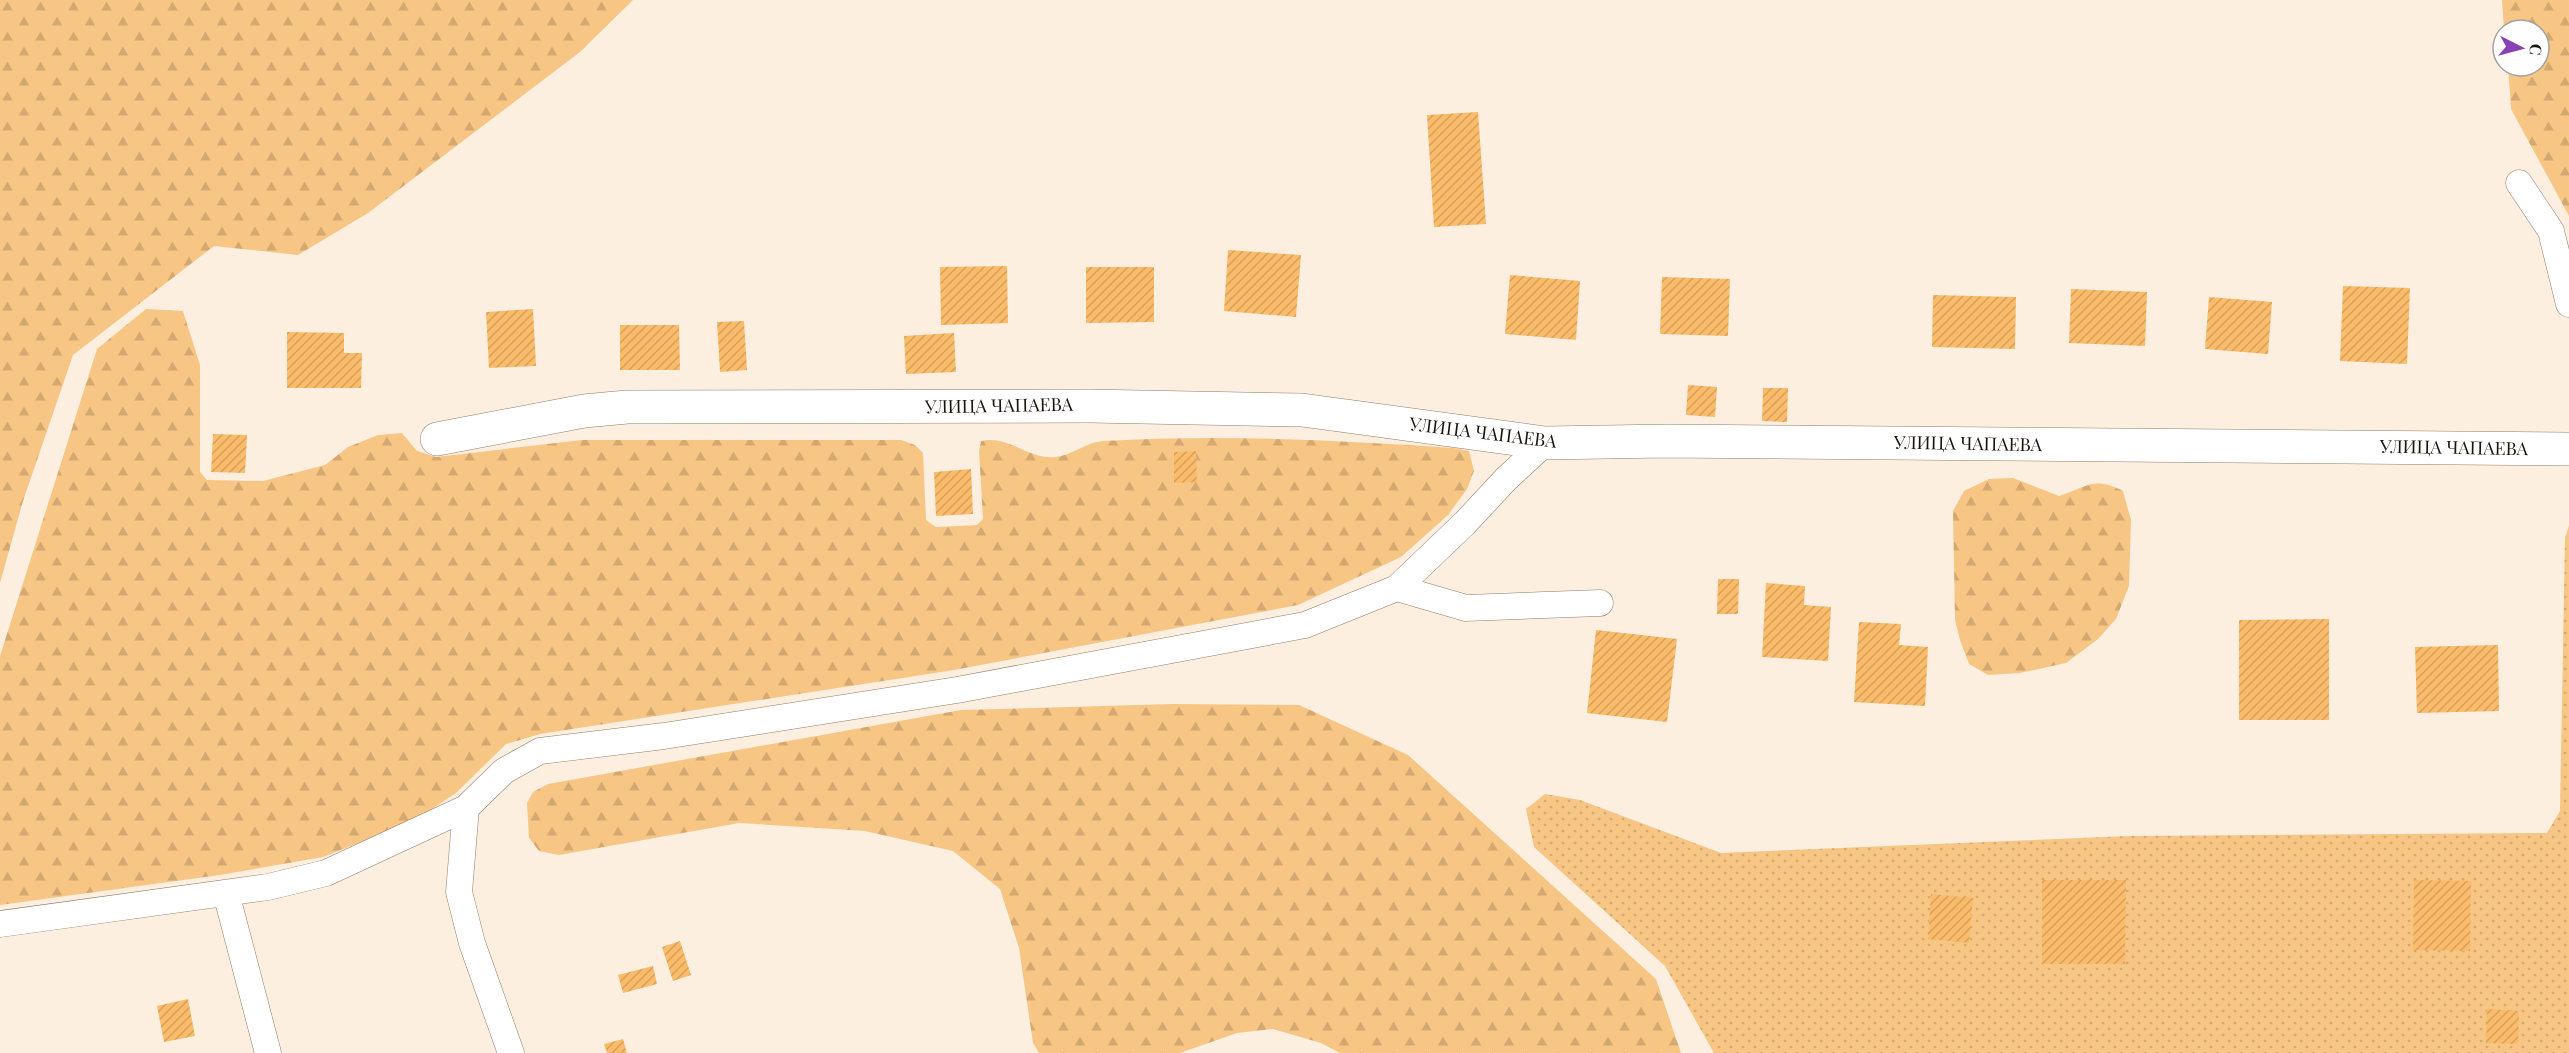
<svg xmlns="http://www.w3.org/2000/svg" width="2569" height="1053" viewBox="0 0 2569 1053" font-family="'Playfair Display',serif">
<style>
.grass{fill:url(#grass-dots)}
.forest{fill:url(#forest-firs)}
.building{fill:url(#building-hatch)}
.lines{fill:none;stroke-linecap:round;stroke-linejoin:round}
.lane-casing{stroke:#907d66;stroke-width:27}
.street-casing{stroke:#907d66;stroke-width:34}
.lane{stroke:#fff;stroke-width:26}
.street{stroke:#fff;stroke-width:33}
.labels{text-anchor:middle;stroke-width:4.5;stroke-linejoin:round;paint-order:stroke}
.street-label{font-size:18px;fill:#1b140b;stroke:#fefefe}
</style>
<defs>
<pattern id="grass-dots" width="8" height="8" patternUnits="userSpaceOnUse" patternTransform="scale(1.5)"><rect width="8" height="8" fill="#f8c684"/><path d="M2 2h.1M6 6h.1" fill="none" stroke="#d4a971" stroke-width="1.8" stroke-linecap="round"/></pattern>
<pattern id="forest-firs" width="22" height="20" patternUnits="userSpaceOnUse" patternTransform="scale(1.5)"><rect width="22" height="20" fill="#f8c684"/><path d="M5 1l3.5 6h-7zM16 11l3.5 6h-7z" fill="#d4a971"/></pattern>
<pattern id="building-hatch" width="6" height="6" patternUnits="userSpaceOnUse" patternTransform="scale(1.5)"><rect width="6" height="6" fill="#fabc6a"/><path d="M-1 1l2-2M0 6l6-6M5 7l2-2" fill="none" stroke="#d6a15b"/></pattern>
</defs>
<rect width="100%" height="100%" fill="#fcefe0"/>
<path class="grass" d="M2569 525V1053H1714L1665 966 1534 847 1526 809 1545 794 1580 800 1721 853 2128 836 2547 833 2560 811 2565 539Z"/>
<path class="forest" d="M0 0H633L580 52 368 213 298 255 214 246 73 355 23 501 0 583Z
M2502 0H2569V216L2511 109 2508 66H2539V30H2504Z
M146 309 183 311 200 365V472L207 480 263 481 325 465 348 447 378 435 402 433 417 451 436 457 582 440H901L915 445 923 453 926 520 936 527 977 525 983 519 979 451 981 441C1009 435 1029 460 1056 457 1073 455 1086 442 1103 441 1220 434 1337 440 1454 448L1469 451 1474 471 1467 489 1448 515 1401 557 1298 605 954 670 540 734 506 744 456 793 414 821 323 857 220 875 0 905V656L97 349Z
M2013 478 2059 496C2088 487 2093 476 2123 491L2131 520 2129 586 2116 619 2098 639 2066 663 2020 673 1988 675 1969 664 1960 640 1955 620 1953 511 1964 491 1989 479Z
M1172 704 1299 705 1408 755 1656 979 1681 1053H1340L1321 1043 1273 1029 1237 1033 1180 1053H1039L1033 1043 1019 948 1000 889 953 851 865 831 739 823 559 855 539 851 529 838 527 803 533 792 548 784 961 710Z"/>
<path class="building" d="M1478 112 1486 224 1434 227 1427 115Z
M1228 250 1301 255 1296 317 1224 311Z
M1007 266 1008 323 941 325 940 267Z
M1086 267H1154V322L1086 323Z
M1510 275 1580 281 1576 340 1505 334Z
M1662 277 1730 279 1728 336 1660 334Z
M2343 286 2410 288 2407 364 2340 361Z
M2071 289 2147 292 2145 346 2069 343Z
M1933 295 2016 297 2015 349 1932 347Z
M2209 297 2272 302 2268 354 2205 349Z
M533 309 536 366 489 368 486 312Z
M744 321 747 370 720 372 717 322Z
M620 325H679L680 370H620Z
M287 332 344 333V353H362L361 388H287Z
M954 333 956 372 906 374 904 336Z
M1688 385 1717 387 1715 417 1686 415Z
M1763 388H1788L1787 422 1762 421Z
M213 434 247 435 245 473 211 472Z
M1196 451 1197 482 1174 483V452Z
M971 469 973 514 936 516 934 472Z
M1718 579H1739L1738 614H1717Z
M1766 583 1805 586 1804 605 1831 607 1828 661 1762 657Z
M2329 619V720H2239V620Z
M1859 622 1901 624 1899 645 1928 647 1925 706 1854 702Z
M1596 630 1677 639 1667 722 1587 713Z
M2498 645 2499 711 2417 713 2415 647Z
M2042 880H2126L2125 964H2042Z
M2414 880 2471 881 2470 951 2413 950Z
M1931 894 1973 898 1969 943 1928 939Z
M680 941 691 975 673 981 662 947Z
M653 966 657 984 623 993 618 975Z
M188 999 195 1036 164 1042 157 1006Z
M2487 1009 2519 1011 2518 1044 2486 1043Z
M623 1039 627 1053H607L604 1044Z"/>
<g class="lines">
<defs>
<path id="lane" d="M2519 183 2551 231 2569 304
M1397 588 1466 608 1600 603
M466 808 459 892 472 943 511 1053
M226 893 268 1053
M0 924 268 887 326 873 466 808 504 771 540 751 664 736 957 690 1305 625 1397 588 1465 523 1506 479 1545 443"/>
<path id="street" d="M437 439 584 411 627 407 1089 406 1302 410 1545 443 1667 441 2569 449"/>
</defs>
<use href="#lane" class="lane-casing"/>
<use href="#street" class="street-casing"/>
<use href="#lane" class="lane"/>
<use href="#street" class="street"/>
</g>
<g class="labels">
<g class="street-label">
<text transform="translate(999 406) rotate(-1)" y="6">УЛИЦА ЧАПАЕВА</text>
<text transform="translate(1483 433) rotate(7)" y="6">УЛИЦА ЧАПАЕВА</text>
<text transform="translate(1968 444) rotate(1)" y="6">УЛИЦА ЧАПАЕВА</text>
<text transform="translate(2454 448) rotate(1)" y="6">УЛИЦА ЧАПАЕВА</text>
</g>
</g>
<g transform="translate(2521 48) rotate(96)"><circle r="28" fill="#fefefe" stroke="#a3a09d" stroke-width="1.5"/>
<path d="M0-4.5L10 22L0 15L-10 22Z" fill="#8a41b3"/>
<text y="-9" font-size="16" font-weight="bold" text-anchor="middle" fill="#1b140b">С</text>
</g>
</svg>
